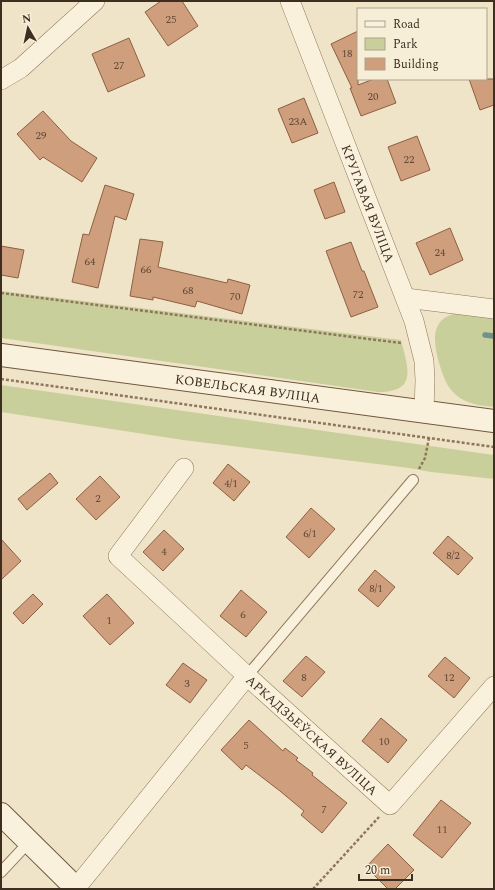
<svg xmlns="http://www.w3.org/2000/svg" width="495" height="890" viewBox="0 0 495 890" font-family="Spectral,serif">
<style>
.green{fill:#c9cf9b}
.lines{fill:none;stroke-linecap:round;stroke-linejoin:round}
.stream{stroke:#6f938a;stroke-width:5.5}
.building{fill:#cf9f7d;stroke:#8d5f41}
.lane-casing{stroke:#8d765c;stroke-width:12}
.street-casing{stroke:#8d765c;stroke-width:20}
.secondary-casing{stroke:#6f573f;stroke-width:24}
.path{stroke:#8d765c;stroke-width:2.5;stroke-dasharray:3 2;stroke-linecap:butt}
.lane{stroke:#faf1dc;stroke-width:10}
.street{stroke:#faf1dc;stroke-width:19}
.secondary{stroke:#faf1dc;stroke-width:22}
.labels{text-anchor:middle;stroke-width:3.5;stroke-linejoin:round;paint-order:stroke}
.number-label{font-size:11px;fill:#624a37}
.street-label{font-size:13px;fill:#3d2e20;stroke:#f7eed8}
</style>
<rect width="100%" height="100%" fill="#f0e4c8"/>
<path class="green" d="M1 291 401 340C408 368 418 392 378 392L1 338Z
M459 313 494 318V407C482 406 466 404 456 395 446 387 443 375 439 363 433 341 430 317 459 313Z
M1 385 494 455V479L431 472 409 468 183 440 1 412Z"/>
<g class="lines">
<path class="stream" d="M485 335 494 336"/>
</g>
<path class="building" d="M161 1H182L198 26 168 46 145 12Z
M358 31V85L374 79H387L396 103 361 116 350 88H352L331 44Z
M129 38 145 76 108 92 92 54Z
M469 79H494V105L480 110Z
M304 98 318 133 292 143 278 109Z
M43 111 71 141 97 158 82 182 43 157 40 160 17 134Z
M417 136 430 170 401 181 388 147Z
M334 182 345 212 325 219 314 190Z
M105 185 134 194 126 220 115 216 98 288 72 282 83 234 89 235Z
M450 228 463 260 430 275 416 243Z
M140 239 163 242 158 267 227 283 228 279 250 285 242 314 197 301 195 307 153 297V300L130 296Z
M351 242 362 271H364L378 307 351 317 326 251Z
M1 246 24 250 18 278 1 275Z
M228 464 250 482 234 501 213 483Z
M50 473 58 483 27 510 18 499Z
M100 476 120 497 96 520 76 499Z
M311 508 335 529 309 558 286 537Z
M164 530 184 549 163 571 143 552Z
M448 536 473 558 458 575 433 553Z
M1 539 21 561 1 580Z
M375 570 395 587 378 607 358 590Z
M241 590 267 612 246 637 220 616Z
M33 594 43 604 23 624 13 613Z
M107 594 134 623 110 645 83 616Z
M306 656 325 672 302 697 283 681Z
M445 657 470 678 454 698 428 676Z
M183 663 207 680 190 703 166 685Z
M381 718 407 740 388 763 362 741Z
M249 720 283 751 285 748 298 758 296 760 313 773 312 775 347 803 322 833 301 815 304 811 280 791 246 765 242 770 221 750Z
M441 800 471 823 442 858 413 835Z
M388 844 414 870 395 889H388L366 867Z"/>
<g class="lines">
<defs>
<path id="lane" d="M247 676 413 480
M1 872 29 842"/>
<g id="street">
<path id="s1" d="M290 1 414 321 424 361 425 380 424 411"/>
<path d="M1 80 21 68 95 1"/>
<path d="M406 298 494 309"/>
<path d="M184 468 118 556 247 676"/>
<path id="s2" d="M76 888 247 676 390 805 494 686"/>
</g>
<g id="secondary">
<path id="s3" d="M1 355 494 421"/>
<path d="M1 814 77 889"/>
</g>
</defs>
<use href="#lane" class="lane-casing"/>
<use href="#street" class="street-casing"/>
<use href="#secondary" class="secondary-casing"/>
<path class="path" d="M1 293 401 343
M1 379 494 447
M419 469 425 458 429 438
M313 889 379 817"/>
<use href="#lane" class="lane"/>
<use href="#street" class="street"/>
<use href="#secondary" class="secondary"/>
</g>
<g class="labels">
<g class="number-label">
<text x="171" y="23">25</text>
<text x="347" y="57">18</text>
<text x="119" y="69">27</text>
<text x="373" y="100">20</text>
<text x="298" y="125">23А</text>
<text x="41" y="139">29</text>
<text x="409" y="163">22</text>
<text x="440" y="256">24</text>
<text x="90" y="265">64</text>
<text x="146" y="273">66</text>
<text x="188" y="294">68</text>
<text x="358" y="298">72</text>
<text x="235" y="300">70</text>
<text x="231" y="487">4/1</text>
<text x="98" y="502">2</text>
<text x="310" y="537">6/1</text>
<text x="164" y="555">4</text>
<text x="453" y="559">8/2</text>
<text x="376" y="592">8/1</text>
<text x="243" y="618">6</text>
<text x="109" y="624">1</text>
<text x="304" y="681">8</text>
<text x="449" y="681">12</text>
<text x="187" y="687">3</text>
<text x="384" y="745">10</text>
<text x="246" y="749">5</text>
<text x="324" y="813">7</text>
<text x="442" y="833">11</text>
</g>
<g class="street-label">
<text dy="5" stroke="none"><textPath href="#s1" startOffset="217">КРУГАВАЯ ВУЛІЦА</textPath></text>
<text dy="5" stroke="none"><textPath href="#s3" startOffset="249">КОВЕЛЬСКАЯ ВУЛІЦА</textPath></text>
<text dy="5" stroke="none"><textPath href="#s2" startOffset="360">АРКАДЗЬЕЎСКАЯ ВУЛІЦА</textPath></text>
</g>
</g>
<rect width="495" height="890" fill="none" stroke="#3d2e20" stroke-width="4"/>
<rect x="357" y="8" width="130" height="72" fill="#f7eed8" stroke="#ada18e"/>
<rect x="365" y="21" width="20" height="6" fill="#faf1dc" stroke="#ada18e"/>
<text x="393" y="28" font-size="12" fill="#3d2e20">Road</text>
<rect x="365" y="38" width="20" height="12" fill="#c9cf9b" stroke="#ada18e"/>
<text x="393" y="48" font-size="12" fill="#3d2e20">Park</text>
<rect x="365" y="58" width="20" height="12" fill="#cf9f7d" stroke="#ada18e"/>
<text x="393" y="68" font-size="12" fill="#3d2e20">Building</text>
<g transform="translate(28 28) rotate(351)" stroke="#f7eed8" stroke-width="3" paint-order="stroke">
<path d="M0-3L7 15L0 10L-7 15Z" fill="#3d2e20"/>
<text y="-6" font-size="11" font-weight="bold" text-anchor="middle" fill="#3d2e20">N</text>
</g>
<path d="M359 874v6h53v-6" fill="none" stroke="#3d2e20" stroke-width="2"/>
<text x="365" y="874" font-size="12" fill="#3d2e20" stroke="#f7eed8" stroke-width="3" paint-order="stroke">20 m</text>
</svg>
